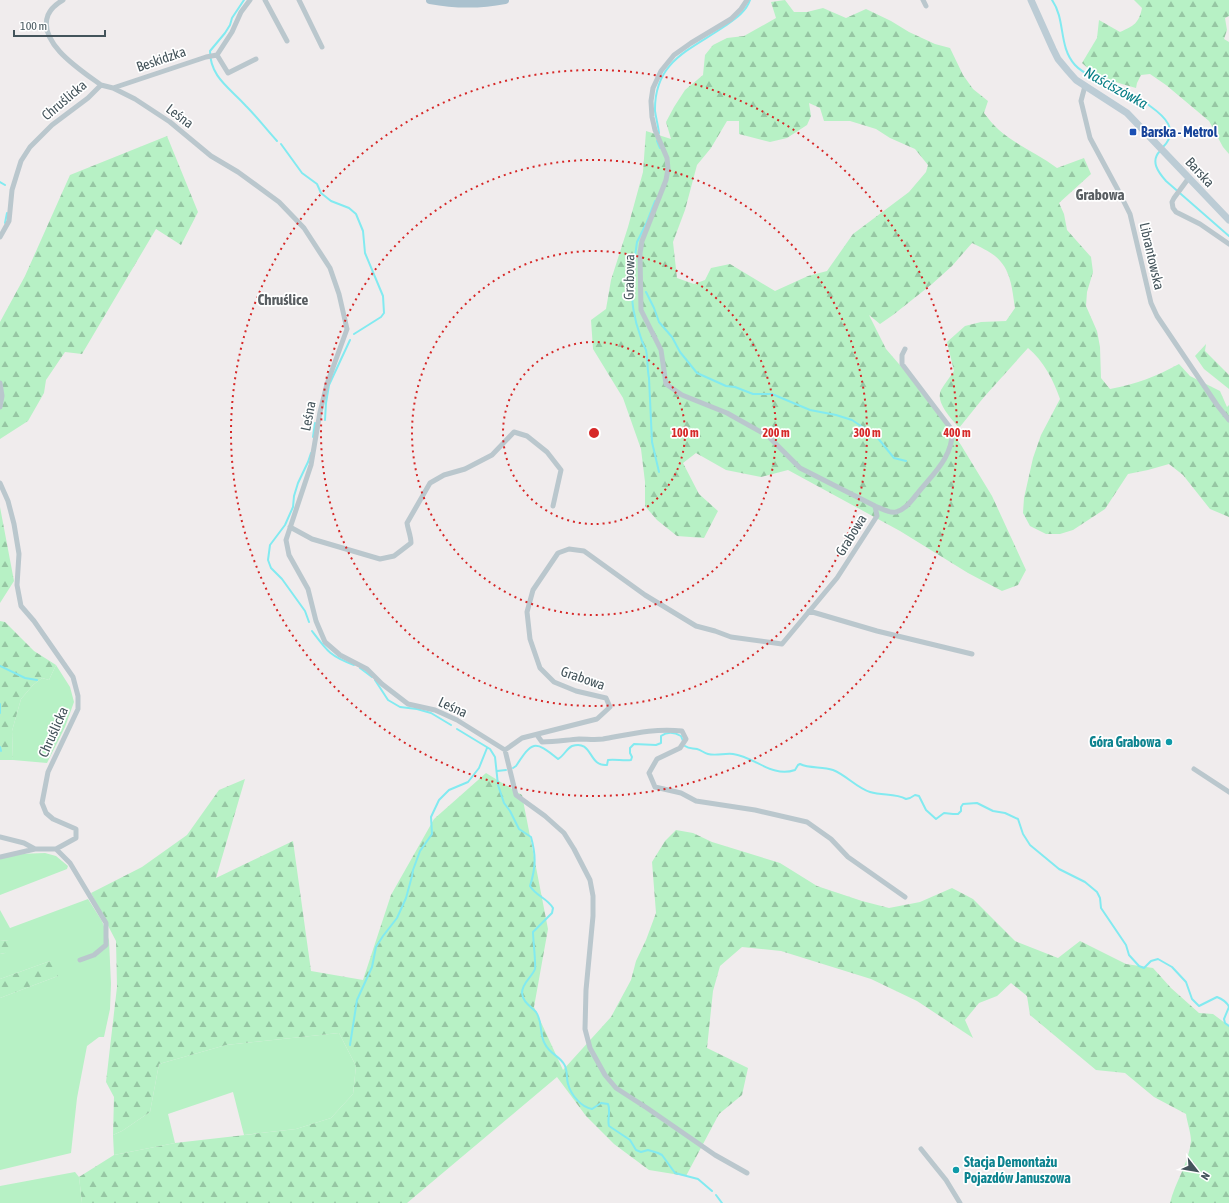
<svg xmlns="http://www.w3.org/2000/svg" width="1229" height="1203" viewBox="0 0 1229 1203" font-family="'Asap Condensed',sans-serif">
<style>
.grass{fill:#b7f1c5}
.forest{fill:url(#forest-firs);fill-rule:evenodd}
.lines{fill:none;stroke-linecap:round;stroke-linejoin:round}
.stream{stroke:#82eaf0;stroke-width:2}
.street{stroke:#bac7cd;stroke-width:5}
.secondary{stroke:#bcccd5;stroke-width:7}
.primary{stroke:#aac1ce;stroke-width:8}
.ring{fill:none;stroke:#d62828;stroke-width:2;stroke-dasharray:2 4}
.transit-dot{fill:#1a4fb4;stroke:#fff;stroke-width:1.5}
.culture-dot{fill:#0f9aa8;stroke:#fff;stroke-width:1.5}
.labels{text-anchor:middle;stroke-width:3.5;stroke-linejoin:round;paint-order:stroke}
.street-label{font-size:14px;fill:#44545b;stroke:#fff}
.transit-label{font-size:14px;font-weight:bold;fill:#164399;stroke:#fff;text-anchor:start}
.culture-label{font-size:14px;font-weight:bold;fill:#0d838f;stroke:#fff;text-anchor:end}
.water-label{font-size:15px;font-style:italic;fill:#077e86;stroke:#fff}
.neighbourhood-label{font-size:15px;font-weight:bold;fill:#595e62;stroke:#fff}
.centre{fill:#d62828;stroke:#fff;stroke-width:2}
.ring-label{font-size:12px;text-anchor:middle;font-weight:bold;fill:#d62828;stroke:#fff;stroke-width:3.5;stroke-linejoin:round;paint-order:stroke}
</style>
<defs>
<pattern id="forest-firs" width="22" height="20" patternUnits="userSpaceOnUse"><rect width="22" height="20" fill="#b7f1c5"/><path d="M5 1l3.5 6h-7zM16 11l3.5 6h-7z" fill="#96c6a3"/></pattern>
</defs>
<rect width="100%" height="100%" fill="#f0eced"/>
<path class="grass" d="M56 665 70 687 74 702 65 727 47 763 13 760 12 731 21 699 33 685 42 678 49 680Z
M45 853 56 856 68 866 67 869 0 895V859L18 854Z
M88 899 102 921 109 940 111 984 110 1009 104 1037H99L87 1046 77 1098 71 1153 0 1170V998L58 976 50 961 0 979V954L5 953 9 941 0 940V910L10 928Z
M339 1033 356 1066 353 1094 331 1118 296 1129 244 1135 233 1092 168 1114 175 1143 114 1155 113 1135 122 1131 150 1112 159 1064 226 1045Z
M75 1172 79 1177 82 1203H0V1186Z"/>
<path class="forest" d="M785 0 794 12H807L823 8 846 18 866 9 891 21 909 32 935 44 950 48 963 75 973 89 988 101 984 113C989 119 993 125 999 130 1016 145 1038 154 1057 168L1084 158 1091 174 1059 203 1064 214 1067 230 1091 257 1093 272 1087 292 1086 306 1097 331 1100 347 1101 378 1110 389C1137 384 1155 377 1179 364L1190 376 1220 391 1227 407 1229 405V517L1210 509 1183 475 1169 464 1148 470 1128 474 1105 509 1073 530 1060 534H1046L1030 526 1023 513 1024 498 1033 458 1041 435 1060 399C1054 381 1043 360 1028 348L984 397 959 428C952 419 935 403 941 390 945 383 950 377 954 371L947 342 965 326 981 322 1006 321 1015 308C1012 288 1011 269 995 256 989 251 980 247 972 243L952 266 932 284 893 315 880 324 869 315 886 349 930 400 961 445 992 496 1026 570 1018 585 1002 591 968 573 900 531 788 470 761 477 726 470 696 453 683 463 699 494 718 511 704 538 677 536 657 520 645 506V482L641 449 623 398 593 349 591 320 606 309 611 280 628 227 643 172 646 131 671 139 666 122 674 107 685 90 703 75 705 55 713 45 727 38 744 36 776 18 771 2ZM809 103 820 108 824 121H850L876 129 890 138 915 149 928 165 926 172 909 192 853 234 827 271 808 276 775 291 730 264 711 268 705 280 694 284 677 278 673 242 685 210 697 165 711 148 727 121H739V134L770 142 787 138 807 125 811 116Z
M1134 0H1229V16L1225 18 1227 30 1224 39 1229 42V154L1223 147 1209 121 1166 85 1150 74 1141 75 1137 83 1136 88C1118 83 1096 77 1082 63L1097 38 1099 20 1120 32C1134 26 1139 23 1142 8Z
M167 136 198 212 181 245 156 229 82 354 65 352 46 380 44 393 28 421 0 439V322L25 276 70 175Z
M1206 344 1205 351 1229 375V389L1204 369 1195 356Z
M0 507 14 581 0 603Z
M0 621 5 622 34 651 56 665 49 680 42 678 33 685 21 699 12 731 13 760H0Z
M486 773 522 795 548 929 534 1007 563 1070 611 1017 631 980 636 961 646 940 656 913 652 862 665 841 676 830 693 833 712 842 780 863 817 886 862 901 889 908 920 902 952 888 973 899 1015 941 1058 958 1080 941 1126 964 1153 968 1171 988 1199 1013 1213 1014 1229 1026V1203H1170C1175 1182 1189 1163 1191 1141 1191 1133 1187 1122 1186 1114L1154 1097 1125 1073 1096 1070 1030 1015 1027 996 1011 983 997 996 979 1003 965 1020 973 1038 917 1001 871 979 781 951 742 947 720 966 713 991 707 1048 748 1068 742 1095 719 1114 686 1176 649 1170 614 1144 586 1116 557 1077 407 1203H82L79 1177 114 1155 175 1143 296 1129 331 1118 353 1094 356 1066 339 1033 226 1045 159 1064 150 1112 122 1131 113 1135 114 1097 106 1082 117 987 116 941 91 893 142 867 187 835 219 790 245 779 216 878 293 841 311 971 363 980 391 895 434 819Z
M0 940 9 941 12 948 5 953 0 954Z
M50 961 56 966 58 976 0 998V979Z"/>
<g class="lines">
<path class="stream" d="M244 0 232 18 230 25 225 33 210 51C210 77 230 88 246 106 257 117 266 129 277 141
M1052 0C1066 20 1058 46 1075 65 1088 79 1118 85 1135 95 1140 98 1145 102 1150 106 1164 116 1180 130 1163 147
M659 133C658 125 656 118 655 111 654 61 690 50 725 26 735 19 746 12 750 0
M657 141 660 148
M281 144 302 173 317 184 321 193 331 201 349 208 356 214 363 231 365 253 383 296 384 313 381 317 354 334
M1160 151C1150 161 1158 172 1166 181L1229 236
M0 182 5 185
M655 201 646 224 637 242 633 271 634 280C629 297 635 322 641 338 642 342 644 346 646 350 648 359 647 369 649 378L652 442 659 472
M5 223 7 213
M646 292 654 308 659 322 672 337 680 352 697 373 726 386 735 387 753 394H772L810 410 836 415 852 420 877 437 894 458 906 461
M325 420 326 403 329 385 350 340
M313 437 315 423
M309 622 305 611 282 579 271 568 268 560 270 545 285 525 293 507 294 496 298 483 308 462 311 453
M312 631C327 651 330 656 354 665
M0 666 25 678 37 680
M360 668 372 677
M375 680 388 700 400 707 417 709 431 713 451 725
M0 704V713
M457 729 490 749 495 757 498 785 504 803 510 811 519 829 531 837C536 855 536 867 530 886 536 896 547 898 553 908L552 913 533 932C533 939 536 964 535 969 532 977 522 983 522 993 523 1003 531 1006 536 1012 543 1022 539 1034 545 1044 549 1053 559 1056 564 1064 568 1070 566 1077 568 1084 571 1095 581 1107 592 1109L601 1103 608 1104C611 1111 607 1119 609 1126L630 1140 636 1150 641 1152 648 1150 658 1153 662 1155 675 1173 698 1179 712 1191
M685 746C689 749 692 748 697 749 701 750 704 753 708 754 716 756 725 753 733 754 755 757 772 778 795 770L798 765 800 764C810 769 822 766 833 770 846 775 857 788 870 792 883 796 895 793 906 799L910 798 915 795 919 796 926 810 936 819 944 813 953 814H958L961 811V807L963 804 977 803 993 811 1005 813 1018 819 1023 834 1030 845 1059 869 1085 882 1097 892 1100 898 1101 908 1126 945 1129 955 1139 966 1144 968 1151 961 1158 959 1172 967 1186 982 1192 999 1199 1006 1217 997C1222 999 1227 1002 1229 1007L1224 1019 1225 1023 1229 1026
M0 747 1 751
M513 768 516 766C532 742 534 739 558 759 564 756 566 749 572 746 593 739 588 767 607 765L608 760C615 759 624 761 631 760L632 757 630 753V748L634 744 656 745 661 743V736C668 731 674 732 681 736L683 741
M497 771 506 770
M350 1045 357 1000 372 967 376 947 383 936 397 918 406 898 412 876 413 870 420 851 432 834 431 817 439 800 449 790 468 782 479 768 487 748
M716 1195 722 1203"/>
<path class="street" d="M250 0 241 12 232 32 217 55 228 73 256 59
M265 0 287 41
M299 0 322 47
M923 0 926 6
M101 85 113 88 135 99 170 122 211 156 238 172 279 202 304 228 330 268 339 294 347 329 327 384 320 412 311 465 286 540 289 555 308 589 316 621 325 642 340 655 367 669 382 684 408 704 435 710 457 720 505 750 522 738 597 719 610 707 606 698 576 691 554 682 540 668 530 639 527 612 533 590 558 553 569 549 584 551 645 595 696 626 715 631 731 637 782 644 837 578 877 516 875 506 800 468 768 436 727 413 682 395 666 384 661 350 641 310 640 253 642 241 666 180 668 169 667 158 655 130 652 117 651 101 653 88 661 71 674 55 691 43 731 19 741 9 747 0
M1085 86 1081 101 1090 138 1118 190 1130 214 1151 303 1157 316 1217 405 1229 420
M113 88 206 57 217 55
M1188 179 1174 198 1172 202 1173 208 1176 212 1200 224 1229 244
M0 237 9 221 12 190 16 177 21 161 30 147 52 125 88 98 101 85C82 71 37 43 48 15 51 8 56 4 63 0
M0 383 2 396 0 407
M0 483 8 501 14 524 19 554 17 585 21 606 34 621 73 677 78 696V709L48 772 42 803 46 813 53 819 76 829V838L56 849H35L24 843 0 837
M875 506C881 508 890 514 896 512 906 509 911 501 917 494 932 475 954 456 952 430L902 364V355L905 349
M290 527 312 539 380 559 394 556 411 543C411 536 408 530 407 523L430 483 444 475 465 469 492 455 514 432 527 436 547 452 561 470 553 506
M809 611 877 631 972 654
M537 735 542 742C555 742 566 740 579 739 587 739 595 740 603 739 631 734 654 728 682 731L686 739 680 748 657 759 649 773 655 787 681 793 696 801 755 810 807 822 831 839 848 857 905 897
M505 750 516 795 545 816 564 833 574 849 590 880 593 896V916L586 990 585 1029 590 1048 605 1075 616 1088 647 1108 715 1155 747 1173
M1194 769 1229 792
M56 849 70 863 106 923V945L94 955 80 960
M0 857 35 849
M921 1149 946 1180 960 1203"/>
<path class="secondary" d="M1031 0 1053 49 1058 59 1068 71 1076 80 1127 113 1229 220"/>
<path class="primary" d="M430 0C457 5 479 5 505 0"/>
</g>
<g class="ring">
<circle cx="594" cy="433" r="91"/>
<circle cx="594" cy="433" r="182"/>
<circle cx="594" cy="433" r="273"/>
<circle cx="594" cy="433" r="363"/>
</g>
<rect class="transit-dot" x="1129" y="128" width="8" height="8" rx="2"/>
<g class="culture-dot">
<circle cx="1169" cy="742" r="4"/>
<circle cx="956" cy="1170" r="4"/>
</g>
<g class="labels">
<g class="street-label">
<text transform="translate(161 59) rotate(-19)" y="5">Beskidzka</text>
<text transform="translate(64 100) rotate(-40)" y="5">Chruślicka</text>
<text transform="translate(180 116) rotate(37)" y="5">Leśna</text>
<text transform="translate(1200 172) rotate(47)" y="5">Barska</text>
<text transform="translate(1152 256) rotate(77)" y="5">Librantowska</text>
<text transform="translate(629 277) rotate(-89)" y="5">Grabowa</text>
<text transform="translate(308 416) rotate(-79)" y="5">Leśna</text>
<text transform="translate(851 535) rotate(-58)" y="5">Grabowa</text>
<text transform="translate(583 678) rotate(19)" y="5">Grabowa</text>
<text transform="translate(453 707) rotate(25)" y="5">Leśna</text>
<text transform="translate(53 732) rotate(-66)" y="5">Chruślicka</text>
</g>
<g class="transit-label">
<text x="1141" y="137">Barska - Metrol</text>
</g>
<g class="culture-label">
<text x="1161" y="747">Góra Grabowa</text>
<text x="964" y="1167" text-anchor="start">Stacja Demontażu<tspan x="964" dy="16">Pojazdów Januszowa</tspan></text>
</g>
<g class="water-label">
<text transform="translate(1116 88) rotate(29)" y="5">Naściszówka</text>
</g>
<g class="neighbourhood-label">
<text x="1100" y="200">Grabowa</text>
<text x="283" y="305">Chruślice</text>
</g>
</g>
<circle cx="594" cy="433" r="6" class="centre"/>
<g class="ring-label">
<text x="685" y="437">100 m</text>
<text x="776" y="437">200 m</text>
<text x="867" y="437">300 m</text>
<text x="957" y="437">400 m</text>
</g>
<g transform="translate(1197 1171) rotate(121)" stroke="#ffffff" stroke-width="3" paint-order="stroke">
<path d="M0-3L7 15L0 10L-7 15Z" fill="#44545b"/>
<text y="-6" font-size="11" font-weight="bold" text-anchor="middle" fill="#44545b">N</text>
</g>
<path d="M14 30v6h91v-6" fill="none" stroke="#44545b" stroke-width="2"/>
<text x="20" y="30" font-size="12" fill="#44545b" stroke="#ffffff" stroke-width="3" paint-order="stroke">100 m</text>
</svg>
